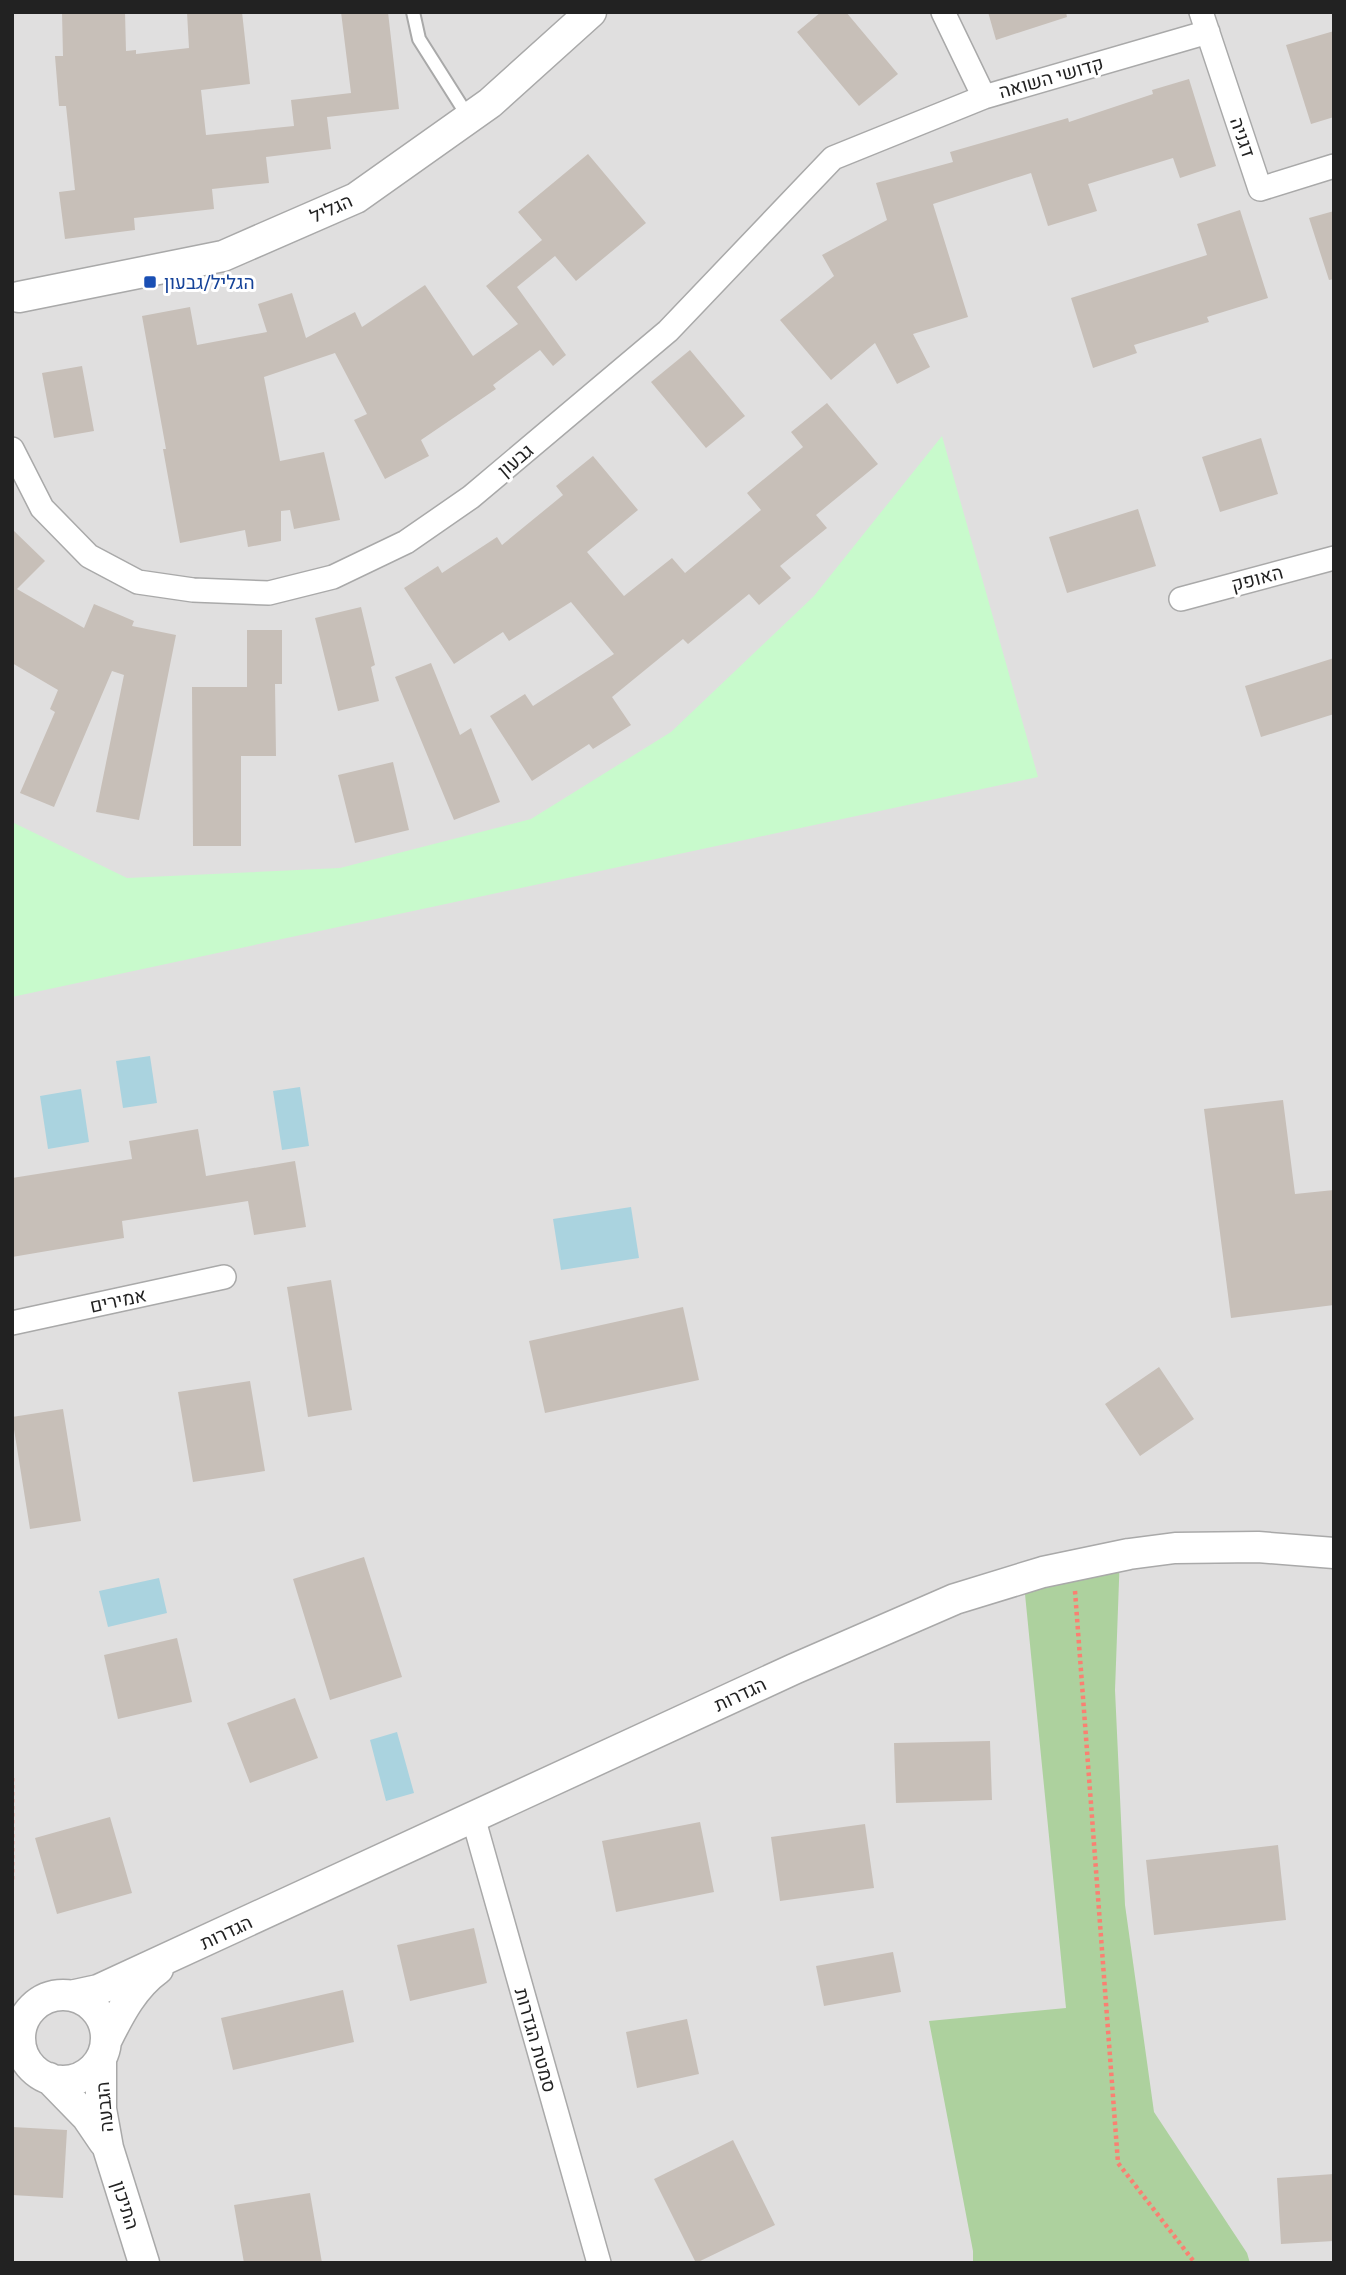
<svg xmlns="http://www.w3.org/2000/svg" width="1346" height="2275" viewBox="0 0 1346 2275" font-family="Figtree,Heebo,sans-serif">
<style>
.residential{fill:#e0dfdf}
.forest{fill:#add19e}
.park{fill:#c8facc}
.water{fill:#aad3df}
.building{fill:#c7bfb8}
.lines{fill:none;stroke-linecap:round;stroke-linejoin:round}
.service-casing{stroke:#a9a9a9;stroke-width:16}
.minor-casing{stroke:#a9a9a9;stroke-width:26}
.tertiary-casing{stroke:#a9a9a9;stroke-width:33}
.path{stroke:#fa8072;stroke-width:4.5;stroke-dasharray:3.5 3.5;stroke-linecap:butt}
.service{stroke:#fff;stroke-width:12}
.minor{stroke:#fff;stroke-width:23}
.tertiary{stroke:#fff;stroke-width:30}
.transit-dot{fill:#1a4fb4;stroke:#fff;stroke-width:2.5}
.labels{text-anchor:middle;stroke-width:6;stroke-linejoin:round;paint-order:stroke}
.street-label{font-size:19px;fill:#222;stroke:#fff}
.transit-label{font-size:19px;fill:#164399;stroke:#fff;text-anchor:start}
</style>
<rect width="100%" height="100%" fill="#f2efe9"/>
<path class="residential" d="M12 12H1334V2263H12Z"/>
<path class="forest" d="M1120 1554 1115 1690 1125 1905 1154 2112 1247 2253 1250 2263H973V2251L929 2021 1066 2008 1024 1584Z"/>
<path class="park" d="M942 436 1038 777 12 997V822L127 878 340 868 531 819 671 732 814 596Z"/>
<path class="water" d="M150 1056 157 1103 123 1108 116 1061Z
M300 1087 309 1146 282 1150 273 1091Z
M81 1089 89 1142 48 1149 40 1096Z
M631 1207 639 1258 561 1270 553 1219Z
M159 1578 167 1613 108 1627 99 1591Z
M397 1732 414 1793 386 1801 370 1740Z"/>
<path class="building" d="M62 12H125L126 51 136 50V54L189 48 187 12H242L250 84 201 90 206 135 294 126 291 100 351 93 341 12H388L399 109 327 117 331 149 266 157 269 183 212 189 214 209 134 218 135 230 65 239 59 192 75 190 66 106H59L55 56H63Z
M821 12H846L898 74 859 106 797 32Z
M988 12H1066L1067 17 996 40Z
M1334 31V117L1311 124 1286 45Z
M1189 79 1216 166 1180 178 1173 158 1088 184 1097 211 1048 226 1031 173 933 204 968 317 913 334 930 367 897 384 875 343 831 380 780 320 834 276 822 255 887 220 876 183 953 162 950 152 1068 118 1069 122 1153 94 1152 90Z
M588 154 646 223 576 281 555 256 517 287 566 355 553 366 540 350 493 385 496 389 421 440 429 456 385 479 354 420 367 414 335 353 264 377 280 461 324 452 340 520 294 529 290 510 281 511V541L248 547 245 530 180 543 163 449H166L142 316 190 307 197 345 267 332 258 304 292 293 306 338 355 312 362 327 425 285 473 356 518 324 486 286 542 240 518 212Z
M1240 210 1268 298 1207 317 1209 322 1134 345 1137 353 1093 368 1071 298 1207 255 1197 224Z
M1334 211V279L1329 280 1309 218Z
M690 350 745 416 706 448 651 382Z
M82 366 94 431 54 438 42 373Z
M827 403 878 464 816 515 827 528 780 566 791 578 759 605 749 594 688 644 683 639 612 697 631 725 593 749 589 744 532 781 490 716 525 694 533 706 614 654 571 602 509 641 503 632 454 664 404 588 438 566 442 573 497 537 502 545 563 495 556 486 593 456 638 510 587 552 624 596 672 558 685 573 761 510 747 493 803 447 791 432Z
M1261 438 1278 494 1220 512 1202 457Z
M1138 509 1156 566 1067 593 1049 537Z
M12 529 45 561 17 589 84 628 94 604 134 621 132 626 176 635 139 820 96 812 124 675 112 671 54 807 20 793 55 712 50 709 58 690 12 663Z
M361 607 375 665 371 667 379 701 338 711 315 618Z
M247 630H282V684H275L276 756H241V846H193L192 687H247Z
M1334 658V714L1261 737 1245 686Z
M431 663 460 735 471 728 500 802 454 820 395 677Z
M393 762 409 830 355 843 338 775Z
M1283 1100 1295 1194 1334 1190V1305L1231 1318 1204 1109Z
M198 1129 206 1176 295 1161 306 1227 254 1235 248 1201 122 1221 124 1238 12 1257V1178L132 1159 129 1141Z
M331 1280 352 1410 308 1417 287 1287Z
M683 1307 699 1380 545 1413 529 1341Z
M1159 1367 1194 1419 1140 1456 1105 1404Z
M250 1381 265 1471 193 1482 178 1392Z
M63 1409 81 1521 30 1529 12 1417Z
M364 1557 402 1677 330 1700 293 1579Z
M177 1638 192 1702 118 1719 104 1655Z
M295 1698 318 1758 250 1783 227 1723Z
M990 1741 992 1800 896 1803 894 1743Z
M110 1817 132 1893 57 1914 35 1838Z
M700 1822 714 1892 616 1912 602 1841Z
M865 1824 874 1888 780 1901 771 1837Z
M1278 1845 1286 1920 1154 1935 1146 1860Z
M474 1928 487 1983 410 2001 397 1945Z
M893 1952 901 1992 824 2006 816 1966Z
M343 1990 354 2042 233 2070 221 2018Z
M687 2019 699 2074 637 2088 626 2032Z
M12 2127 67 2130 63 2198 12 2195Z
M733 2140 775 2225 696 2263 654 2179Z
M1334 2174V2241L1281 2244 1277 2178Z
M310 2193 322 2263H244L234 2205Z"/>
<g class="lines">
<defs>
<path id="service" d="M413 12 419 39 469 118"/>
<path id="minor" d="M943 12 984 97 1208 32
M1201 12 1260 189 1334 166
M12 449 42 508 89 556 138 582 193 590 269 593 333 577 406 542 471 497 668 331 833 158 984 97
M1181 599 1334 558
M12 1323 224 1277
M473 1817 599 2263"/>
<path id="tertiary" d="M19 297 223 256 356 198 490 103 591 12
M20 2038a43 43 0 1 1 86 0a43 43 0 1 1-86 0Z
M75 1995 98 1990 794 1669 955 1599 1043 1572 1129 1554 1175 1548 1258 1547 1334 1553
M107 2039C120 2013 134 1986 158 1969
M101 2058V2109L108 2148 144 2263
M49 2078 87 2117 104 2142"/>
</defs>
<use href="#service" class="service-casing"/>
<use href="#minor" class="minor-casing"/>
<use href="#tertiary" class="tertiary-casing"/>
<path class="path" d="M1075 1591 1118 2163 1195 2263
M12 1778V1880"/>
<use href="#service" class="service"/>
<use href="#minor" class="minor"/>
<use href="#tertiary" class="tertiary"/>
</g>
<rect class="transit-dot" x="143" y="275" width="14" height="14" rx="3.5"/>
<g class="labels">
<g class="street-label">
<text transform="translate(1051 77) rotate(-16)" y="7">קדושי השואה</text>
<text transform="translate(1243 137) rotate(71)" y="7">דגניה</text>
<text transform="translate(331 208) rotate(-24)" y="7">הגליל</text>
<text transform="translate(515 460) rotate(-40)" y="7">גבעון</text>
<text transform="translate(1257 578) rotate(-15)" y="7">האופק</text>
<text transform="translate(118 1300) rotate(-12)" y="7">אמירים</text>
<text transform="translate(740 1694) rotate(-25)" y="7">הגדרות</text>
<text transform="translate(226 1932) rotate(-25)" y="7">הגדרות</text>
<text transform="translate(536 2040) rotate(74)" y="7">סמטת הגדרות</text>
<text transform="translate(104 2107) rotate(-95)" y="7">הגבעה</text>
<text transform="translate(126 2205) rotate(72)" y="7">התיכון</text>
</g>
<g class="transit-label">
<text x="164" y="289">הגליל/גבעון</text>
</g>
</g>
<rect width="1346" height="2275" fill="none" stroke="#222222" stroke-width="28"/>
</svg>
